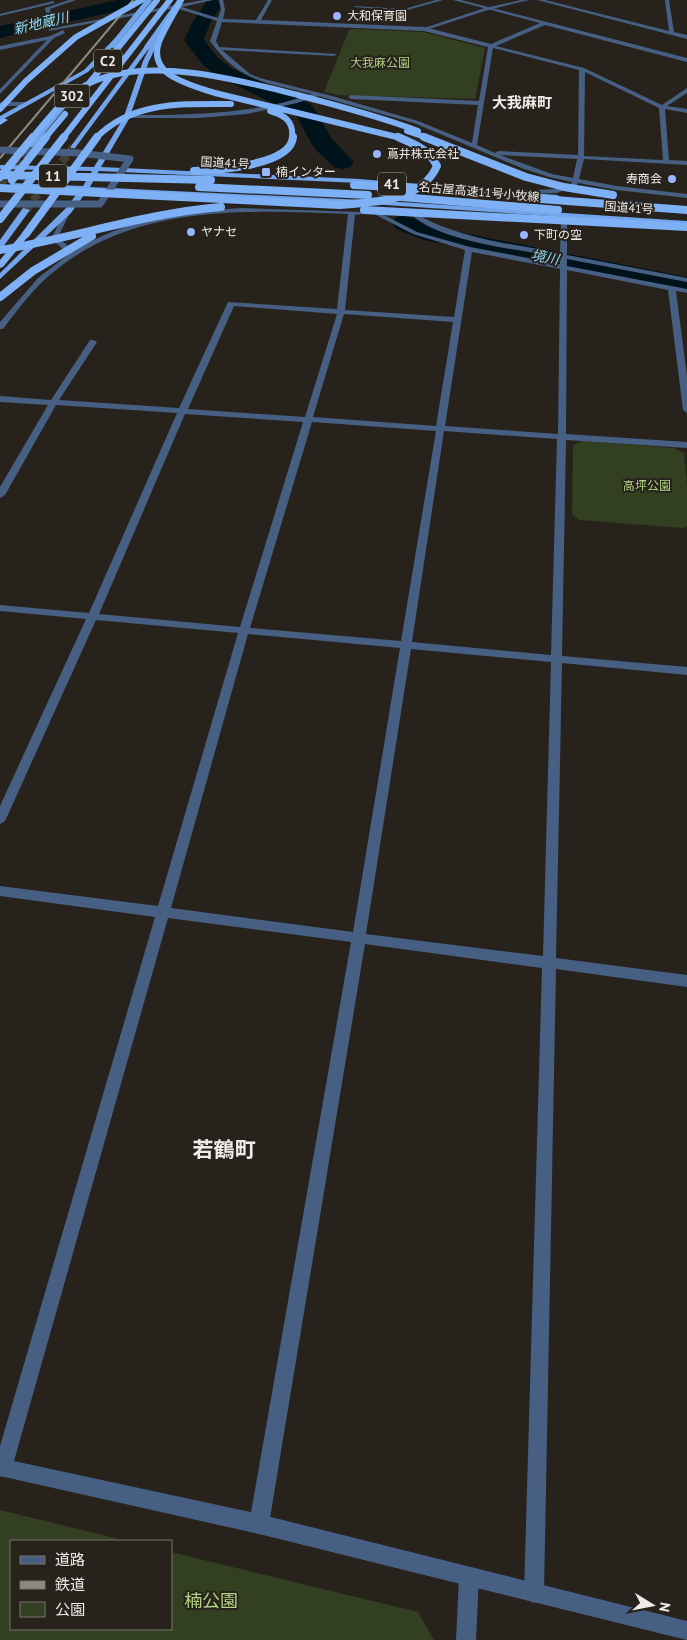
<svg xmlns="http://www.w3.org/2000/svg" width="687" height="1640" viewBox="0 0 687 1640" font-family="'PT Sans','Noto Sans JP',sans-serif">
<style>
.green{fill:#333f21}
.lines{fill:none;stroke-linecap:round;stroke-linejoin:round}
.river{fill:#00131a;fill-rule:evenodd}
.trunk-tunnel{stroke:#45413a;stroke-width:8;stroke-dasharray:8 4;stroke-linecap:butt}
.minor{fill:#465f82;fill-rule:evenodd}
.tertiary{fill:#465f82;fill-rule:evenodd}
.trunk{fill:#72a4ec;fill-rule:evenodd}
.motorway{fill:#7eb0f6;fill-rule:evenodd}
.rail{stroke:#8d8a84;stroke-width:2}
.pedestrian-bridge{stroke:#465f82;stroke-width:7}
.trunk-bridge{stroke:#72a4ec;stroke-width:5.5}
.motorway-bridge-far1{stroke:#7eb0f6;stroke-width:6}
.motorway-bridge{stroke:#7eb0f6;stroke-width:8}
.poi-dot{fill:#98b5fd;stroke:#27231c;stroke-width:2}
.labels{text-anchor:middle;stroke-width:4;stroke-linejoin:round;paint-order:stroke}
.far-poi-label{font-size:12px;fill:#efece7;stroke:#27231c;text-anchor:start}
.far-park-label{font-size:12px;fill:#b2d281;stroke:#27231c}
.far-street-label{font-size:12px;fill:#efece7;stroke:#27231c}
.far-water-label{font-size:14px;font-style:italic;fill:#88d9f8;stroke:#27231c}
.shield{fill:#27231c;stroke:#b3b0aa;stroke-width:1}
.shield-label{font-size:14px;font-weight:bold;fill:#efece7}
.far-quarter-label{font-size:15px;font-weight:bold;fill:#efece7;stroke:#27231c}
.near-park-label{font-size:18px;fill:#b2d281;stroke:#27231c}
.near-quarter-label{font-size:21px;font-weight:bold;fill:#efece7;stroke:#27231c}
</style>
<rect width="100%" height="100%" fill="#27231c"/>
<path class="green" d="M354 29 423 32 485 48 475 99 338 95 324 92 349 30Z
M582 441 673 448 684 453 687 485V526L683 528 580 520 572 515 573 445Z
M0 1510 127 1541H11V1629H171V1552L418 1612 434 1640H0Z"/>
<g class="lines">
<path class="river" d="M117 0H150L147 4 0 38V26Z
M215 0 219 1 222 5 210 23 204 40 217 57 231 68 312 105 332 139 354 162 350 167 342 169 334 167 314 148 295 114 217 76 203 65 184 40 192 23 207 1Z
M405 215 441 228 468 234 687 277V293L424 240 396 229 392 223 396 217Z"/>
<path class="trunk-tunnel" d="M0 185 31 146
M26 210 73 147"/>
<path class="minor" d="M69 0H76L50 9 53 28 203 0H213L182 7 218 18 221 10 219 0H223L225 10 223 19 256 20 268 0H272L261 20 424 27 491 44 540 23 453 0H461L687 58V62L545 25 496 46 584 68 662 105 687 88V93L667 106 687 109V113L665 109 669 160 687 161V165L584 159 579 179 617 186 687 194V198L617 190 578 183 576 186 557 193 509 194V192L511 191 556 189 571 184 572 182 549 177 524 169 414 123 318 96 297 103 247 114 199 118H124L126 115C189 115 252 115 312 94 267 83 239 82 210 41L217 21 176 8 49 31 45 8ZM222 22 424 31 488 47 479 101 351 95 348 97 351 99 478 105 472 143 418 121 332 96 260 78 250 74 222 50 334 56 337 54 219 47 216 41ZM493 48 579 70 578 155 498 151 495 153 477 145ZM585 72 659 108 663 160 584 156ZM500 155 577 159 573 178 552 174Z
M436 0H443L404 11 354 7 356 6 404 9Z
M537 0H545L669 31 665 0H669L674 32 687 35V39Z
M53 1 55 3 0 16V14Z
M63 30 65 33 54 38 0 94V89L47 40 0 50V46L50 36Z
M0 102H26L29 104 26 106H0Z
M242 208 362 212V214L355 215 345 310 454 317 465 250 413 234 376 215 375 214 378 212 417 232 470 247 560 264V257C520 250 442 242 413 216L418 215C461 239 512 244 560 253L561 223 564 221 567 223V255L687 278V282L567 259V266L687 289V293L676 291 687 376V413L683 410 668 290 567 270 566 434 687 442V448L566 440 562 656 687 667V675L562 663 556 958 687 975V987L556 969 544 1593 541 1600 534 1603 527 1600 524 1593 542 968 365 944 269 1524 266 1531 259 1534 252 1531 249 1524 351 942 168 918 12 1468 10 1475 3 1477 0 1476V1446L155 917 0 896V886L158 906 238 633 96 620 6 819 4 822 0 824V806L86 619 0 611V605L89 613 177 413 56 405 5 495 0 498V487L48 405 0 402V396L51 400 90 340H93L97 342 59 400 179 408 228 302 337 309 348 214C250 210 137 204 56 270 35 286 19 308 3 329H0V322L38 278 69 254 52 240 53 235 66 210 71 211 59 235 60 239 74 251C124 219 184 212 242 208ZM472 252 560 269 558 434 445 426ZM234 306 337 314 305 417 188 409ZM344 314 453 322 436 426 313 417ZM185 414 303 422 240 627 99 614ZM312 422 436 431 401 641 250 628ZM444 431 557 439 551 655 412 642ZM248 634 400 648 353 932 171 908ZM411 649 551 662 543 956 366 934Z
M469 1568 476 1571 479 1578 476 1640H456L459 1578 462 1571Z"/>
<path class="tertiary" d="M521 0H529L488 10 426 30 421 29 485 8Z
M0 1458 259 1514 687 1621V1640L259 1534 0 1476Z"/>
<path class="trunk" d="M166 19 169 21 149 61 129 119 101 167 359 179 557 195 561 197 557 199 359 183 99 171 90 187 385 201 687 221V225L385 205 87 191 71 213 0 279V273L65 209 80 190 14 187 10 185 11 183 83 186 92 171 0 169V165L94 167 123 119 143 61 163 21Z
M120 33 125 34 88 72 0 121V116L84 70Z
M145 46 150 47 75 148H71V146Z
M75 89 80 90 33 147H29V145Z
M23 208 30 210 3 247H0V240Z"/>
<path class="motorway" d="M4 118 8 120 0 125V120Z
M23 232 30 234 3 267 0 268V260Z"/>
<path class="rail" d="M0 158 133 0"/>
<path class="pedestrian-bridge" d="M0 150 78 153 130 159 100 204H0"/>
<path class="trunk-bridge" d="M113 45 149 0
M147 47 180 1"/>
<path class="motorway-bridge-far1" d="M181 0C174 14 165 27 159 42 147 76 191 85 215 93L401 138
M90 82 157 0
M0 109 26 81 76 37 142 0
M270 111C285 115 294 122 292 138
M407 131 428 138
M32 138C51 116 65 94 92 82 150 56 239 80 298 95 338 106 379 116 418 131
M45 138 65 114
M63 138 170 0
M96 138C132 101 182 104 231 104"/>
<path class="motorway-bridge" d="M424 137 526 177 564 187 613 195
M194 171C215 170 291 166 293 137
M0 175 211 180
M0 177 33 137
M12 180 46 137
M354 185 413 188
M199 187 368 195
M0 188 339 205C373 202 421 202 437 166 429 149 414 144 398 137
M401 197 558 210
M541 199 687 210
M364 210 687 227
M0 219 64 137
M26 234 97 137
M0 250C74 238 146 213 221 207
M0 297 33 271 92 236"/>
</g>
<g class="poi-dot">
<circle cx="337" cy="16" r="5"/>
<circle cx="377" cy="154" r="5"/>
<rect x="261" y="167" width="10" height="10" rx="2.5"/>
<circle cx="672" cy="179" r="5"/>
<circle cx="191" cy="232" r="5"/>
<circle cx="524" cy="235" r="5"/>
</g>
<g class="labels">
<g class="far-poi-label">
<text x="347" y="20">大和保育園</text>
<text x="387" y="158">蔦井株式会社</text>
<text x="276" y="176">楠インター</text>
<text x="662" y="183" text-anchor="end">寿商会</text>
<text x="201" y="236">ヤナセ</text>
<text x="534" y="239">下町の空</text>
</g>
<g class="far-park-label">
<text x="380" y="67">大我麻公園</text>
<text x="647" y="490">高坪公園</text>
</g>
<g class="far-street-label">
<text transform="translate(225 163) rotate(3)" y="4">国道41号</text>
<text transform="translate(479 192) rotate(5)" y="4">名古屋高速11号小牧線</text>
<text transform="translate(629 208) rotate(4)" y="4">国道41号</text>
</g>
<g class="far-water-label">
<text transform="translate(41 23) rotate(-13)" y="5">新地蔵川</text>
<text transform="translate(545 257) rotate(11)" y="5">境川</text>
</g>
<g class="shield">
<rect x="94" y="49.5" width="28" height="23" rx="4"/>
<rect x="54.5" y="84.5" width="35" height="23" rx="4"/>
<rect x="39" y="164.5" width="28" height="23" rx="4"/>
<rect x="378" y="172.5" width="28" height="23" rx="4"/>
</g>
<g class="shield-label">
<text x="108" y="66">C2</text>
<text x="72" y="101">302</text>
<text x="53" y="181">11</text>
<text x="392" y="189">41</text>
</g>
<g class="far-quarter-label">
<text x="522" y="108">大我麻町</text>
</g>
<g class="near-park-label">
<text x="211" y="1607">楠公園</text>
</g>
<g class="near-quarter-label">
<text x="224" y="1157">若鶴町</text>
</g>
</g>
<rect x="10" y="1540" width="162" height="90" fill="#27231c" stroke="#77736d"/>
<rect x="20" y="1556" width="25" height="8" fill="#465f82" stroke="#77736d"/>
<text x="55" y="1565" font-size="15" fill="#efece7">道路</text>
<rect x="20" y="1581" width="25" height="8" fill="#8d8a84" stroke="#77736d"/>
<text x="55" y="1590" font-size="15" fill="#efece7">鉄道</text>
<rect x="20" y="1602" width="25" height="15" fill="#333f21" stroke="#77736d"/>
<text x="55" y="1615" font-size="15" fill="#efece7">公園</text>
<g transform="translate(652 1605) rotate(100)" stroke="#27231c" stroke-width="4" paint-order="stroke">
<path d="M0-4L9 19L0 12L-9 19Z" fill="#efece7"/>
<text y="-8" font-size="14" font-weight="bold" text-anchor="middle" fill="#efece7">N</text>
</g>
</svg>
